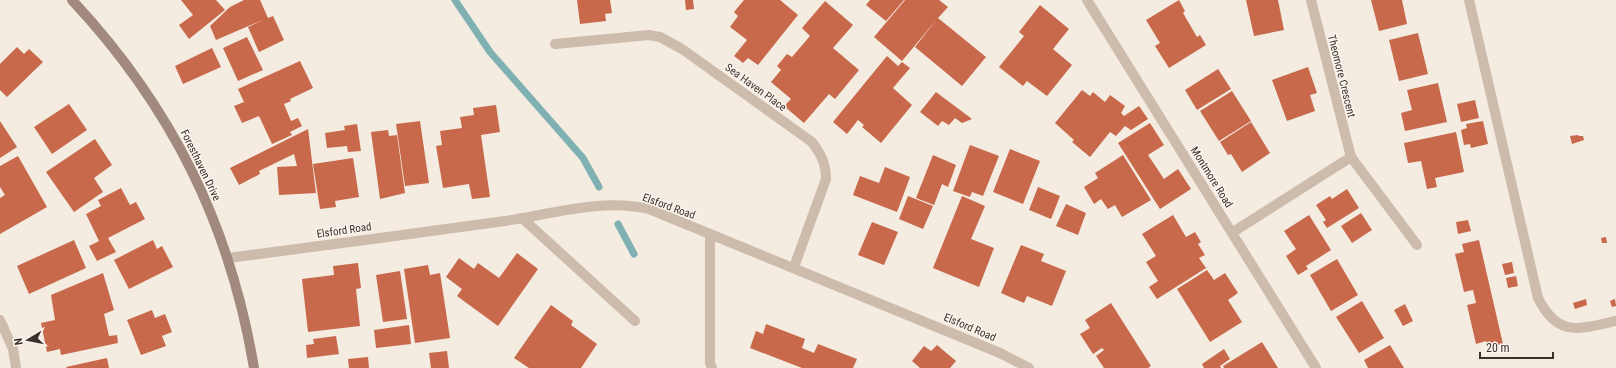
<svg xmlns="http://www.w3.org/2000/svg" width="1616" height="368" viewBox="0 0 1616 368" font-family="'Roboto Condensed',sans-serif">
<style>
.lines{fill:none;stroke-linecap:round;stroke-linejoin:round}
.stream{stroke:#7fb0b2;stroke-width:7}
.building{fill:#c8694b}
.lane{stroke:#cdbbac;stroke-width:10}
.street{stroke:#cdbbac;stroke-width:10}
.secondary{stroke:#a18a7d;stroke-width:10}
.labels{text-anchor:middle;stroke-width:3;stroke-linejoin:round;paint-order:stroke}
.street-label{font-size:11px;fill:#3b302b;stroke:#fbf5ee}
</style>
<rect width="100%" height="100%" fill="#f4ebe1"/>
<g class="lines">
<path class="stream" d="M455 0 490 52 583 158 599 187
M618 224 634 254"/>
</g>
<path class="building" d="M181 0H216L225 10 189 39 179 25 193 15Z
M244 0H260L268 18 273 16 284 40 259 52 248 27 265 19 216 40 210 26 230 7Z
M577 0H610L612 13 605 14 606 21 580 24Z
M685 0H693L694 9 686 10Z
M744 0H780L798 15 758 65 748 58 743 63 734 56 747 40 730 27 738 16 734 12Z
M870 0H904L886 21 866 5Z
M905 0H939L948 7 938 18 986 57 962 86 915 47 937 19 902 61 874 37Z
M1179 0 1185 11 1183 13 1197 37 1200 35 1206 45 1169 68 1155 46 1160 43 1146 20Z
M1246 0H1278L1284 30 1254 36Z
M1371 0H1402L1407 24 1379 31Z
M825 1 853 25 833 48 859 70 835 99 829 94 804 123 784 106 791 99 771 82 781 70 777 66 787 54 792 57 810 36 802 28Z
M1040 5 1069 29 1053 49 1072 65 1047 96 1027 81 1023 86 999 67 1024 36 1019 32Z
M1418 33 1428 74 1399 81 1389 40Z
M247 37 263 70 238 81 223 48Z
M17 47 24 54 29 49 43 62 7 97 0 90V64Z
M212 48 221 67 183 84 175 66Z
M887 56 898 66 902 62 910 68 893 88 912 105 881 143 862 127 864 125 858 120 847 134 833 122Z
M300 61 313 88 290 99 291 101 284 104 291 121 298 118 302 126 290 132 292 135 272 144 259 116 242 123 234 106 244 102 238 89Z
M1308 67 1317 93 1310 95 1315 111 1287 121 1272 80Z
M1218 69 1231 89 1197 110 1185 90Z
M1438 83 1447 122 1405 131 1401 113 1412 110 1407 90Z
M1082 90 1090 96 1093 92 1105 102 1110 95 1125 106 1121 113 1124 116 1139 106 1148 119 1131 130 1125 126 1116 136 1110 132 1090 157 1072 142 1074 140 1055 123Z
M1232 91 1251 121 1219 141 1200 111Z
M936 92 972 119 962 123 955 118 949 125 942 121 938 126 920 112Z
M1475 100 1479 118 1461 122 1457 104Z
M69 104 87 130 52 154 34 127Z
M496 105 500 132 481 135 490 197 472 199 469 184 443 188 436 146 442 145 440 131 462 128 460 117 474 115 473 108Z
M0 121 17 147 0 158Z
M420 121 429 183 405 186 396 124Z
M1483 121 1488 144 1471 148 1470 144 1464 145 1461 130 1467 128 1466 124Z
M1251 122 1270 153 1242 172 1231 154 1228 155 1220 142Z
M1150 123 1164 145 1148 155 1164 179 1178 169 1191 189 1160 209 1118 143Z
M357 124 361 151 348 152 347 146 327 148 325 133 345 130 344 126Z
M308 129 316 193 279 195 277 167 297 166 294 154 259 171 260 174 239 185 230 168Z
M388 130 389 136 397 135 405 193 380 199 371 132Z
M1456 132 1464 172 1435 178 1437 187 1427 189 1421 161 1408 163 1404 143Z
M1578 135 1579 136H1583L1584 140 1572 144 1570 136Z
M95 139 112 165 94 178 103 192 74 212 46 172Z
M970 145 999 156 983 196 972 192 970 197 953 191Z
M1010 149 1040 161 1023 204 993 192Z
M933 155 956 165 948 187 942 184 934 205 916 198Z
M1123 155 1151 200 1122 217 1115 205 1108 209 1101 199 1094 204 1084 187 1098 178 1095 173Z
M18 156 47 207 0 234V198L5 195 0 187V166Z
M353 158 359 197 335 201 336 207 320 209 313 164Z
M885 167 910 177 897 212 853 195 860 176 879 183Z
M1038 187 1060 196 1051 219 1029 210Z
M121 188 130 205 136 202 145 219 108 238 116 252 97 261 89 246 99 241 86 214 101 206 98 200Z
M1347 189 1359 208 1327 228 1323 222 1326 220 1316 205 1330 196 1332 199Z
M908 196 933 206 923 229 899 219Z
M962 196 985 206 971 239 994 248 979 287 933 268Z
M1066 204 1086 213 1078 235 1056 226Z
M1361 213 1372 230 1352 243 1341 226Z
M1173 215 1186 237 1195 232 1201 242 1198 244 1205 255 1199 258 1206 268 1157 299 1149 287 1158 281 1146 262 1156 256 1142 234Z
M1309 215 1331 250 1306 266 1308 269 1298 275 1286 256 1296 249 1284 231Z
M1468 220 1471 231 1458 234 1456 222Z
M872 222 898 232 884 265 858 255Z
M1606 237 1607 243H1602L1601 238Z
M74 240 86 268 29 294 17 266Z
M153 240 157 249 162 246 173 267 129 289 114 260Z
M1479 240 1503 344 1487 348 1486 341 1476 344 1467 305 1476 303 1473 290 1464 292 1455 254 1464 252 1462 244Z
M1021 245 1044 254 1041 261 1066 271 1052 306 1027 296 1024 303 1001 293Z
M517 253 538 269 498 326 457 296 462 289 446 277 459 258 474 269 478 263 499 278Z
M1337 259 1358 295 1331 311 1310 275Z
M1512 262 1514 273 1505 275 1502 264Z
M358 263 361 288 356 289 360 326 308 332 302 279 334 275 333 266Z
M428 265 430 275 440 273 450 338 415 343 404 269Z
M1207 270 1214 280 1225 273 1238 293 1228 300 1242 322 1210 342 1177 289Z
M400 271 407 319 383 322 376 275Z
M103 273 114 310 104 314 109 336 117 335 118 343 61 355 60 349 47 352 41 323 55 320 51 295Z
M1516 276 1518 286 1508 288 1506 278Z
M1586 299 1587 305 1575 309 1573 303Z
M1615 299 1616 306 1612 307 1610 301Z
M1362 301 1384 338 1359 353 1336 317Z
M1111 303 1151 366 1148 368H1104L1096 356 1104 350 1102 348 1093 354 1080 334 1090 328 1085 320Z
M1405 304 1413 321 1403 326 1394 310Z
M551 305 573 321 571 325 597 344 581 368H529L514 358Z
M152 310 155 318 165 314 172 332 162 336 166 346 141 355 127 320Z
M766 324 805 339 802 348 814 353 818 344 857 359 853 368H802L750 348 756 331 763 334Z
M409 325 411 344 376 348 374 330Z
M336 336 339 354 307 358 306 345 314 344 313 339Z
M1262 342 1278 368H1224L1223 366Z
M937 345 956 361 950 368H920L912 361 924 346 931 351Z
M1390 345 1404 368H1368L1364 360Z
M1224 349 1230 359 1220 366 1221 368H1204L1202 364Z
M447 351 449 368H431L429 353Z
M368 357 369 368H349L348 359Z
M107 358 109 368H67L66 367Z"/>
<g class="lines">
<path class="lane" d="M1469 0 1538 298C1558 338 1579 329 1616 321
M522 218 635 321
M710 234V363L712 368"/>
<path class="street" d="M1087 0 1316 368
M1311 0 1351 157 1417 245
M555 44 649 35 660 37 682 49 812 142C821 154 826 164 826 179L794 267
M1233 232 1351 157
M228 258C320 246 413 234 505 221 552 214 601 198 649 209L1000 353 1029 368
M0 320 13 349 16 368"/>
<path class="secondary" d="M72 0C171 106 230 224 254 368"/>
</g>
<g class="labels">
<g class="street-label">
<text transform="translate(1342 76) rotate(76)" y="4">Theomore Crescent</text>
<text transform="translate(756 87) rotate(36)" y="4">Sea Haven Place</text>
<text transform="translate(201 165) rotate(64)" y="4">Foresthaven Drive</text>
<text transform="translate(1212 177) rotate(58)" y="4">Montmore Road</text>
<text transform="translate(669 206) rotate(20)" y="4">Elsford Road</text>
<text transform="translate(344 230) rotate(-8)" y="4">Elsford Road</text>
<text transform="translate(970 327) rotate(23)" y="4">Elsford Road</text>
</g>
</g>
<g transform="translate(28 340) rotate(260)" stroke="#fbf5ee" stroke-width="3" paint-order="stroke">
<path d="M0-3L7 15L0 10L-7 15Z" fill="#3b302b"/>
<text y="-6" font-size="11" font-weight="bold" text-anchor="middle" fill="#3b302b">N</text>
</g>
<path d="M1480 352v6h73v-6" fill="none" stroke="#3b302b" stroke-width="2"/>
<text x="1486" y="352" font-size="12" fill="#3b302b" stroke="#fbf5ee" stroke-width="3" paint-order="stroke">20 m</text>
</svg>
